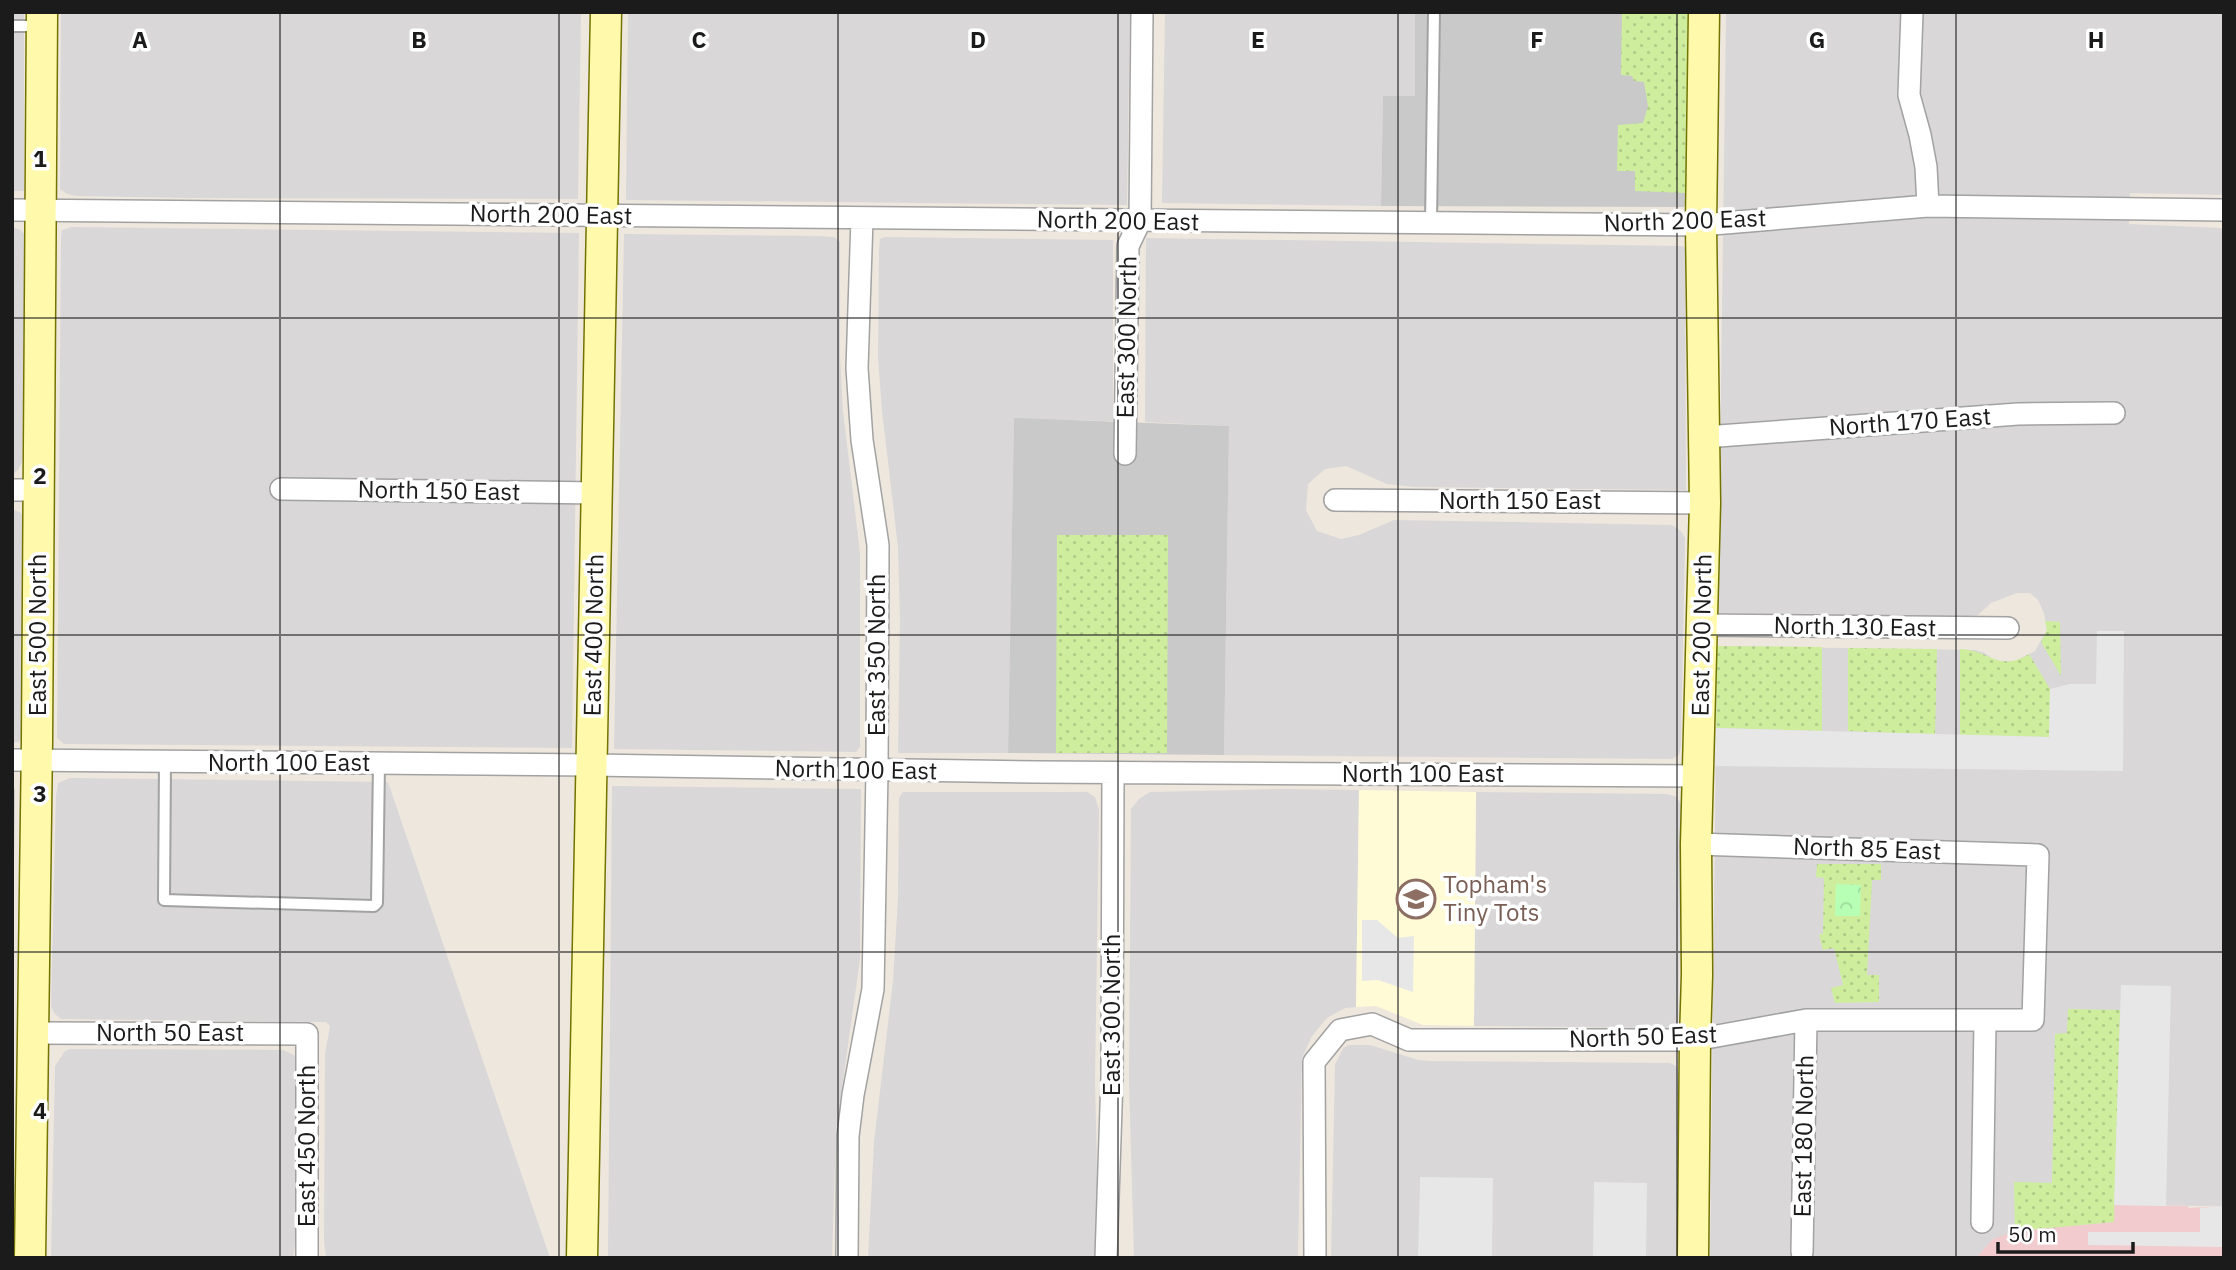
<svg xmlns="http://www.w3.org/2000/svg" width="2236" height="1270" viewBox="0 0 2236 1270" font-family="'IBM Plex Sans',sans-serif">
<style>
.residential{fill:#d9d7d8}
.commercial{fill:#f1cbcd}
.education{fill:#fffbd6}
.religious{fill:#c9c9c9}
.grass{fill:url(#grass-dots)}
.park{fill:url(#park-crowns)}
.parking{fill:#e7e7e7}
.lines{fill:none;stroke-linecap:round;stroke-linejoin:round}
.lane-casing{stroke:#a2a2a2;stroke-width:14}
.street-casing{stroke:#a2a2a2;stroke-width:24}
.secondary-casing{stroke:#737300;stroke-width:33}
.lane{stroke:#fff;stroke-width:10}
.street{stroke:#fff;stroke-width:21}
.secondary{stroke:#fffaab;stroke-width:30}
.grid{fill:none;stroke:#1b1b1b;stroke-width:2;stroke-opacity:0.55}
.labels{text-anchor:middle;stroke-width:7;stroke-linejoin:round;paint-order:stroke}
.street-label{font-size:24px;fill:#1b1b1b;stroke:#fff}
.education-label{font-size:24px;fill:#785e54;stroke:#fff;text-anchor:start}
.grid-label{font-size:23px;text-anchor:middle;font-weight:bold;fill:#1b1b1b;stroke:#fff;stroke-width:7;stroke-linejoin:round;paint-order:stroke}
</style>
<defs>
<pattern id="grass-dots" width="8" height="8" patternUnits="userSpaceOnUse" patternTransform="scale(1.75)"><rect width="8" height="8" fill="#ceee9e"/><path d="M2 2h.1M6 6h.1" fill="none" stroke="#b0cc88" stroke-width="1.8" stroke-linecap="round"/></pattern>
<pattern id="park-crowns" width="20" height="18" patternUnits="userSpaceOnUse" patternTransform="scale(1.75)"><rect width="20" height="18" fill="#b6ffb4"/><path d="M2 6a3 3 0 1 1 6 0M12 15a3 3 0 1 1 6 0" fill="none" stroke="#9cda9a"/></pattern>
</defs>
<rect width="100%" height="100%" fill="#eee7de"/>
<path class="residential" d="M12 12H24V191H12Z
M61 12H581L578 199 191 198 76 196 67 194 60 189V184Z
M628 12H1130L1127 205 626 200Z
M1165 12H1415V96H1383L1381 206 1162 203Z
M1726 12H2224V195L2130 193 2129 224 2220 228 2224 230 2223 1206 2115 1205 2114 1222 1993 1239 1976 1258H1710L1717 646 1975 650 1985 653 1995 661H2015L2035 651 2047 630 2044 613 2038 600 2030 593H2017L1991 603 1978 615 1961 617 1718 613Z
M12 227 21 230 25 235 22 462 18 470 13 474Z
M72 227 579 233 572 748 64 744 57 738 61 238 62 230Z
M624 234 818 236 834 237 840 242V355L843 411 860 553V747L856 752 614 749Z
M885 237 1113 240V421L1014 419 1008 753H898L900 620 898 547 882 411 878 357 879 251 880 239Z
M1146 238 1682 246 1685 248 1686 490 1414 487 1387 484 1346 466 1325 469 1308 484 1306 510 1317 531 1341 539 1359 535 1394 520 1672 525 1681 531 1685 538 1681 746 1679 755 1672 759 1224 755 1229 426 1145 422Z
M12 509 21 513 24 521 23 733 19 742 12 743Z
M70 778 388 782 550 1258H326L324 1241 325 1054 330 1026 326 1022 61 1019 54 1013 51 1006 56 796 58 783Z
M612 786 861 789 860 959 836 1131 832 1258H608Z
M1285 789 1359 790 1356 1007 1345 1008 1327 1018 1312 1036 1302 1058 1298 1258H1134L1129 1081 1131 809 1139 799 1150 792Z
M903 792H1087L1095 797 1099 810 1095 1081 1099 1258H868L874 1142 893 981 898 898 899 798Z
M1476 792 1667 794 1677 797 1682 807 1678 1025 1667 1028 1474 1026Z
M1349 1045H1370L1418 1060 1428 1061 1670 1063 1676 1066 1679 1074 1676 1258H1331L1335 1065 1343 1048Z
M70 1049 283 1050 294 1055 298 1065 296 1236 293 1258H51L55 1066 65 1051Z
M12 1184H16V1258H12Z"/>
<path class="commercial" d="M2114 1205 2188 1206 2189 1208 2223 1206 2222 1258H1976L1993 1239 2015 1231 2113 1222Z"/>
<path class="education" d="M1359 790 1476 792 1474 1026 1423 1025 1376 1006 1356 1007Z"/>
<path class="religious" d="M1415 12H1688L1686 203 1684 207 1381 206 1383 96H1415Z
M1014 418 1229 426 1224 755 1008 753Z
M12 785 15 790 12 1022Z"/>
<path class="grass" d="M1622 14H1688L1686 193 1635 191V171H1617L1618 125 1643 123 1648 106 1644 82 1634 81 1632 76 1621 75Z
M1057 535H1168L1167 753H1056Z
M2045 621 2060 622 2061 676 2041 642 2047 630Z
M1717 646 1822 647V731L1716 728Z
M1848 648 1937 649 1935 735 1848 731Z
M1960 649C1990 650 1999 673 2029 654L2050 689V737L1960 735Z
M1817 864H1881V880H1872L1867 975H1879V1002L1835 1003 1831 988 1843 985 1834 948 1823 950 1819 934H1823L1824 878 1816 877Z
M2068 1009 2120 1010 2114 1222 2015 1231 2014 1182 2052 1183 2055 1034 2067 1033Z"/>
<path class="park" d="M1836 884 1861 885 1860 916H1835Z"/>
<path class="parking" d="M2097 631H2124L2123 771 1715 766 1716 728 2049 737 2050 689 2069 684H2096Z
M1362 920H1377L1398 938 1414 936 1413 992 1378 980 1362 981Z
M2121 985 2171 986 2166 1206 2114 1205Z
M1420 1177 1493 1178 1492 1258H1418Z
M1594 1182 1647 1183 1646 1258H1593Z
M2223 1206 2222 1247 2088 1245V1232H2200V1208Z"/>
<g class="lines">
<defs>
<path id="lane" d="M12 26H41
M1431 223 1434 12
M165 762 164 900 374 906 377 903 379 763"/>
<path id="street" d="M1912 12 1909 95 1920 135 1926 167 1928 206
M12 210 1701 225 1928 206 2224 210
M1705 437 2018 414 2114 413
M1125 454 1128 246 1140 221 1142 12
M281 489 598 493
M12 490H39
M1335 500 1705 503
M1702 625 2008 628
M12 760 592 765 1037 772 1699 776
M33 1033 307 1034V1258
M1982 1222 1985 1021
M1802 1252 1806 1020
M847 1258 848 1136 853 1095 873 989 877 771 878 545 862 440 857 368 862 219
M1106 1258 1112 1077 1113 773
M1315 1258 1314 1062 1340 1030 1372 1024 1409 1040H1695L1806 1020H2033L2038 855 1696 844"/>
<path id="secondary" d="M30 1258 37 741 42 12
M582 1258 606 12
M1693 1258 1695 1040 1697 975 1696 844 1705 503 1701 225 1704 12"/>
</defs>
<use href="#lane" class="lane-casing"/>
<use href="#street" class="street-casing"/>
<use href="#secondary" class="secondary-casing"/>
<use href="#lane" class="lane"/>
<use href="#street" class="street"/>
<use href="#secondary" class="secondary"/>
</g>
<path class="grid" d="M280 12V1258M559 12V1258M838 12V1258M1118 12V1258M1398 12V1258M1677 12V1258M1956 12V1258M12 318H2224M12 635H2224M12 952H2224"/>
<defs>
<symbol id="school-ring" viewBox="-11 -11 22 22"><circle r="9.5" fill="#fff" stroke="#8d6e63" stroke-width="1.5"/><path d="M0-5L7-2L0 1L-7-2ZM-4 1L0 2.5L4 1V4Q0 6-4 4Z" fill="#8d6e63"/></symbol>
</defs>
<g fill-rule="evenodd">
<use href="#school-ring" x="1394" y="877" width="44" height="44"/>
</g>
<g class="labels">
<g class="street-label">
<text transform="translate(551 215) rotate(1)" y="8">North 200 East</text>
<text transform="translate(1118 221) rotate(1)" y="8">North 200 East</text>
<text transform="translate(1685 221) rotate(-2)" y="8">North 200 East</text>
<text transform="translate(1127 337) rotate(-89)" y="8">East 300 North</text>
<text transform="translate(1910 422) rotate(-4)" y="8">North 170 East</text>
<text transform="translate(439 491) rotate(1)" y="8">North 150 East</text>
<text x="1520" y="509">North 150 East</text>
<text transform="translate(1855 627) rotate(1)" y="8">North 130 East</text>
<text transform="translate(38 635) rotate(-90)" y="8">East 500 North</text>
<text transform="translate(594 635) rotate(-89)" y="8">East 400 North</text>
<text transform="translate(1702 635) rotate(-89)" y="8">East 200 North</text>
<text transform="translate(877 655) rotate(-90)" y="8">East 350 North</text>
<text x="289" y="771">North 100 East</text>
<text transform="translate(856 770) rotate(1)" y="8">North 100 East</text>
<text x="1423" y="782">North 100 East</text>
<text transform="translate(1867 849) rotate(2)" y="8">North 85 East</text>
<text transform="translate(1112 1015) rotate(-90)" y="8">East 300 North</text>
<text x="170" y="1041">North 50 East</text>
<text transform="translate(1643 1037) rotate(-2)" y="8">North 50 East</text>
<text transform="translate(1804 1136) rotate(-89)" y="8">East 180 North</text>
<text transform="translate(307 1146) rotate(-90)" y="8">East 450 North</text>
</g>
<g class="education-label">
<text x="1443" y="893">Topham's<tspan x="1443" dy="28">Tiny Tots</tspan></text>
</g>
</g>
<g class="grid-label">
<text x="140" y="48">A</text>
<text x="419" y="48">B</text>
<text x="699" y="48">C</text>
<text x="978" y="48">D</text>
<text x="1258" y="48">E</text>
<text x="1537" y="48">F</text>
<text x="1817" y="48">G</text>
<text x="2096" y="48">H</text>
<text x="40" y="167">1</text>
<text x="40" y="484">2</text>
<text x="40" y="802">3</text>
<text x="40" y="1119">4</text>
</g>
<rect width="2236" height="1270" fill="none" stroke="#1b1b1b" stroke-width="28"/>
<path d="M1998 1242v10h135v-10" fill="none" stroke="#1b1b1b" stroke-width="3.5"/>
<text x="2008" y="1242" font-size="21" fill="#1b1b1b" stroke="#ffffff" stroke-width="5" paint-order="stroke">50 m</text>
</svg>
